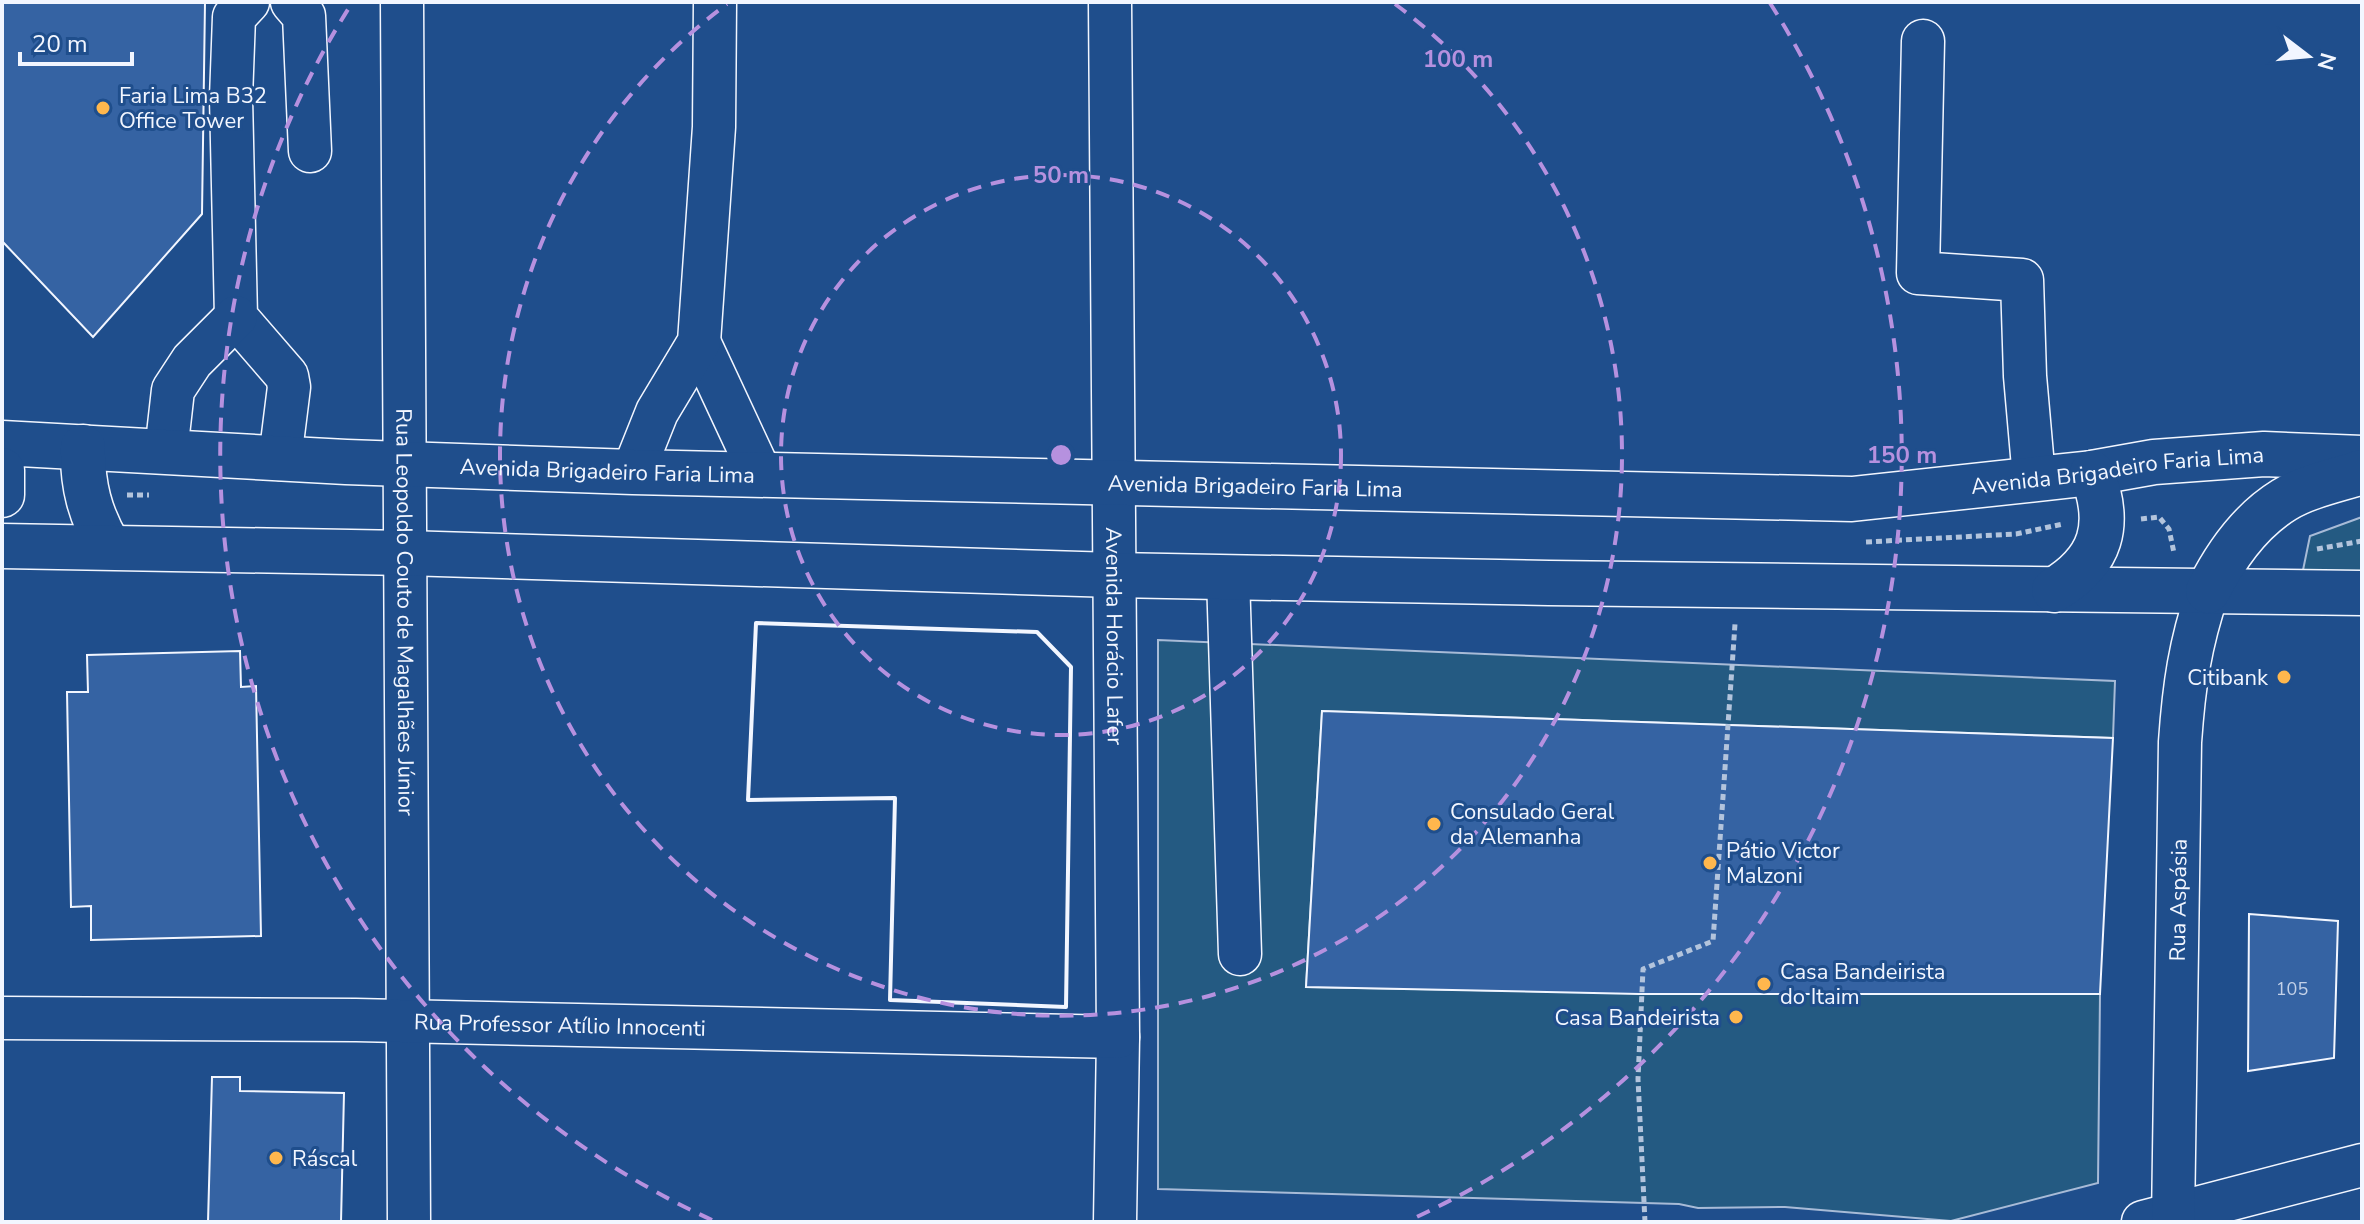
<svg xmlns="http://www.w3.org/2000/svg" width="2364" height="1224" viewBox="0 0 2364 1224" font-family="'Nunito Sans',sans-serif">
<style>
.green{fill:#245a82;stroke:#a8bbd7;stroke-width:2}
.building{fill:#3563a3;stroke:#f2f6ff;stroke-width:2}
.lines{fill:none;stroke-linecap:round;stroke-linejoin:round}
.minor-casing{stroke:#f2f6ff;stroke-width:45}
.highway-casing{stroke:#f2f6ff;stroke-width:47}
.path{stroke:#b3c4dc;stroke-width:5;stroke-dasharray:6 4;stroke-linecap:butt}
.minor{stroke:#1f4e8c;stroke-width:42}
.highway{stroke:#1f4e8c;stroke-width:44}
.wall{stroke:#f2f6ff;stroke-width:4}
.ring{fill:none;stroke:#b691df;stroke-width:4;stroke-dasharray:14 10}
.poi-dot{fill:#ffb74d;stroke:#1f4e8c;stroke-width:3}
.labels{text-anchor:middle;stroke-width:6;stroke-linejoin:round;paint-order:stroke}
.number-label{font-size:18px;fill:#c3d1e8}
.poi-label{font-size:22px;fill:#f2f6ff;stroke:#1f4e8c;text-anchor:start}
.street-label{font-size:22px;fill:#f2f6ff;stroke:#1f4e8c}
.centre{fill:#b691df;stroke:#1f4e8c;stroke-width:4}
.ring-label{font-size:24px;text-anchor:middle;font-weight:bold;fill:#b691df;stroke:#1f4e8c;stroke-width:6;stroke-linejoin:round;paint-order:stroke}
</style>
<rect width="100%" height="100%" fill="#1f4e8c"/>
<path class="green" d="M2362 517V572L2302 575 2310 536Z
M1158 640 2115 681 2113 738 1322 711 1306 987 1695 994H2100L2098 1183 1951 1221 1785 1207 1698 1208 1679 1204 1158 1189Z"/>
<path class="building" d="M2 2H205L202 214 93 337 2 241Z
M240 651 241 687 256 686 261 936 91 940V906L71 907 67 692H88L87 655Z
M1322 711 2113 738 2100 994H1639L1306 987Z
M2249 914 2338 921 2334 1058 2248 1071Z
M212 1077H240V1091L344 1093 341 1222H208Z"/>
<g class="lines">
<defs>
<g id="minor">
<path d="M248 2 234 17 231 98 236 317 287 376 289 387 280 459"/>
<path d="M292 2 304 16 310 151"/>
<path id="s1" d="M402 2 409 1222"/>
<path id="s2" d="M1110 2 1118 1037 1115 1222"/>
<path d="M1923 41 1918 273 2022 280 2025 376 2034 478"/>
<path d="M699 342 761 475"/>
<path d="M166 452 173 390 192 361 236 317"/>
<path d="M633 472 657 412 699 342 714 127 715 2"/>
<path d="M1228 577 1240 954"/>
<path id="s3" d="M2 1018 356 1020 1118 1037"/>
<path d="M2143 1222 2362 1165"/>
<path id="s4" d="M2173 1222 2180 742C2184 685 2190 644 2208 591"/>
</g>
<g id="highway">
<path id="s5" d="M2 443 346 462 633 472 1852 499 2092 473 2154 462 2264 454 2362 458"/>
<path d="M83 447C82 485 90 515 109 547"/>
<path d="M2 470V495"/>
<path d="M2 546 406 553 1114 575 1549 583 2362 593"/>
<path d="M2054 590C2102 561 2112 525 2092 473"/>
<path d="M2208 591C2226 555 2250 521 2284 500 2307 486 2337 480 2362 472"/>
</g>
</defs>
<use href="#minor" class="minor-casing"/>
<use href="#highway" class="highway-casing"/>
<path class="path" d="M127 495H149
M2141 519 2159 517 2169 529 2174 553
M1866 542 2016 534 2063 524
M2317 549 2362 541
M1645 1222 1638 1079 1643 969 1713 941 1735 624"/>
<use href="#minor" class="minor"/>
<use href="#highway" class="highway"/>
<path class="wall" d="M756 623 1037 632 1071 667 1066 1007 890 1000 895 798 748 800Z"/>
</g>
<g class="ring">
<circle cx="1061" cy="455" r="280"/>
<path d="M1395 4A561 561 0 1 1 727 4"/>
<path d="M712 1220A841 841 0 0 1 352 3M1770 3A841 841 0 0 1 1410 1220"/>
</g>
<g class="poi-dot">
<circle cx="103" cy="108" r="8"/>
<circle cx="2284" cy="677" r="8"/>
<circle cx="1434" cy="824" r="8"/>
<circle cx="1710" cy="863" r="8"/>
<circle cx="1764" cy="984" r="8"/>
<circle cx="1736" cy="1017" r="8"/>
<circle cx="276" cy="1158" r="8"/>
</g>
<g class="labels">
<g class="number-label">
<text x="2292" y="995">105</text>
</g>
<g class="poi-label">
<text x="119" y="103">Faria Lima B32<tspan x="119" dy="25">Office Tower</tspan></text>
<text x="2268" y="685" text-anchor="end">Citibank</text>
<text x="1450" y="819">Consulado Geral<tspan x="1450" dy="25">da Alemanha</tspan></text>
<text x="1726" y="858">Pátio Victor<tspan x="1726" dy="25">Malzoni</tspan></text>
<text x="1780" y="979">Casa Bandeirista<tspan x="1780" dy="25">do Itaim</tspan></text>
<text x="1720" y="1025" text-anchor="end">Casa Bandeirista</text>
<text x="292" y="1166">Ráscal</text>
</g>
<g class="street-label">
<text dy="8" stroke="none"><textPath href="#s5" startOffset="606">Avenida Brigadeiro Faria Lima</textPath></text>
<text dy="8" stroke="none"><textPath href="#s5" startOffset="2118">Avenida Brigadeiro Faria Lima</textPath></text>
<text dy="8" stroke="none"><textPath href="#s5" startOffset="1254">Avenida Brigadeiro Faria Lima</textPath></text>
<text dy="8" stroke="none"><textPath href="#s1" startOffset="610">Rua Leopoldo Couto de Magalhães Júnior</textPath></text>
<text dy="8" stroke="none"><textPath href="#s2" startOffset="634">Avenida Horácio Lafer</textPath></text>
<text dy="8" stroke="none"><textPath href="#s4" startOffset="322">Rua Aspásia</textPath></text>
<text dy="8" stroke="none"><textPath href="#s3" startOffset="558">Rua Professor Atílio Innocenti</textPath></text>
</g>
</g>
<circle cx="1061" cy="455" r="12" class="centre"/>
<g class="ring-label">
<text x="1458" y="67">100 m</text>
<text x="1061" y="183">50 m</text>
<text x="1902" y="463">150 m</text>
</g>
<rect width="2364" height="1224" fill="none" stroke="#f2f6ff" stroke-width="8"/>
<g transform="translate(2308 56) rotate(106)" stroke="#1f4e8c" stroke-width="6" paint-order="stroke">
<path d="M0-6L14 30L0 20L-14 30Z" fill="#f2f6ff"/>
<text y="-12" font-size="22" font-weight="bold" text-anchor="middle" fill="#f2f6ff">N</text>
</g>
<path d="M20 52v12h112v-12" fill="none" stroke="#f2f6ff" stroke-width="4"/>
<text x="32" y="52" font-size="24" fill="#f2f6ff" stroke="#1f4e8c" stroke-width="6" paint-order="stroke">20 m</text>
</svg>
